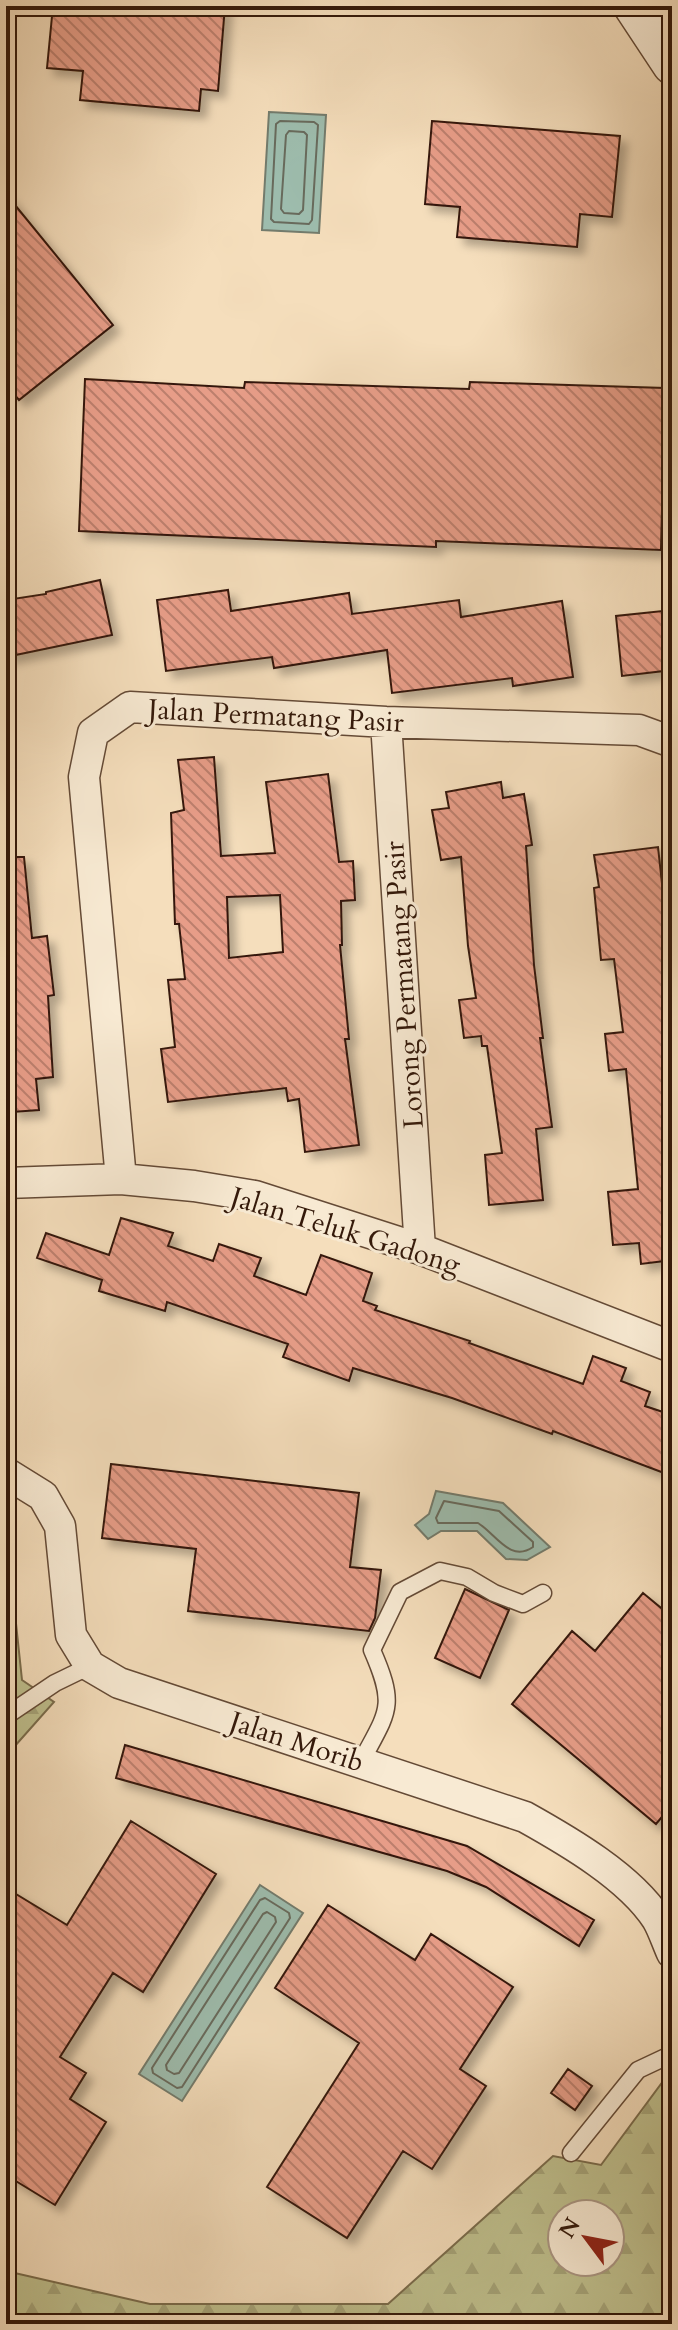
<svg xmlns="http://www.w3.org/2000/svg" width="678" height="2330" viewBox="0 0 678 2330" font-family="Cardo,serif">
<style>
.forest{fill:url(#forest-firs);stroke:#7a6c4c;stroke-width:2;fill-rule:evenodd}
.water{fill:#9dbcad;stroke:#737b6c;stroke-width:2}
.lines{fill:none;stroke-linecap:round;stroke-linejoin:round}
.shore{stroke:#686a5c;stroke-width:2}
.building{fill:url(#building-back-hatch);stroke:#34190a;stroke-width:2;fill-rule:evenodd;filter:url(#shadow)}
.service-casing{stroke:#644a36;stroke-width:19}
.minor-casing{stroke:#644a36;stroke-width:33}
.tertiary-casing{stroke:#644a36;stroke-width:41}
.service{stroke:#f8ead3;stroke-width:16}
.minor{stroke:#f8ead3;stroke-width:30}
.tertiary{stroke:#f8ead3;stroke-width:38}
.labels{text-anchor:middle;stroke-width:6;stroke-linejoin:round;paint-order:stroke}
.street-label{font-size:28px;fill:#34190a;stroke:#f8ead3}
</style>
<defs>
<pattern id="forest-firs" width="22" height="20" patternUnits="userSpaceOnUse" patternTransform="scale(2)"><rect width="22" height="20" fill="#bfc08e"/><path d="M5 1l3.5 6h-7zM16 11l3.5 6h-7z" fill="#a5a479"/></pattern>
<pattern id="building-back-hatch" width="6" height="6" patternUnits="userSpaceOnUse" patternTransform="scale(2)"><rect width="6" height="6" fill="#e79d88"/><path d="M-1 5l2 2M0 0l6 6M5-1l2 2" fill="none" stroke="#bc7f6d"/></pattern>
<filter id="shadow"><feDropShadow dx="7" dy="7" stdDeviation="4" flood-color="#0004"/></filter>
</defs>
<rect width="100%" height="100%" fill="#f5debc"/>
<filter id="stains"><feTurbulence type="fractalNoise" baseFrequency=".0025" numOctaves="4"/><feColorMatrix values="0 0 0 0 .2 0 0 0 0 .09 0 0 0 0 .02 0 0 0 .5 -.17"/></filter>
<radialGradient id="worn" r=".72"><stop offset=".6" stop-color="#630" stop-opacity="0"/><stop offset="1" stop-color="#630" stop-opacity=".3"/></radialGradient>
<path class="forest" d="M6 1529 22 1680 54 1702 6 1756Z
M661 2084 672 2099V2324H6V2271L150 2304H388L553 2156 601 2165ZM562 2214H610V2262H562Z"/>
<path class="water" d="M269 112 326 115 319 233 262 230Z
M436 1491 503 1503 550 1547 527 1560 506 1559 477 1531H441L428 1539 415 1525 429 1514Z
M260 1885 303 1913 182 2101 139 2074Z"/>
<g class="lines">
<path class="shore" d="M280 121 314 122 318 125 312 220 309 224 274 222 271 219 276 124Z
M289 131 304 132 307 135 303 210 299 214 284 213 281 209 286 135Z
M444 1501 499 1511 533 1542V1547C510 1563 496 1534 478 1523H438L436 1518Z
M265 1898 289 1913 290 1918 182 2087 177 2088 153 2073 152 2068 260 1900Z
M267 1912 275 1917 276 1922 179 2073 174 2074 167 2070 166 2065 263 1914Z"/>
</g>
<path class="building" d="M53 6H225L218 91 201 89 199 111 80 100 83 71 47 68Z
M432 121 620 136 612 217 580 214 577 247 457 237 460 207 425 204Z
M6 194 113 325 19 400 6 385Z
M85 379 244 388 245 382 469 389 470 382 665 388 661 550 436 541V547L79 531Z
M100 580 112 635 6 657V600L46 594V592Z
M228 590 231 611 349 593 352 614 459 600 461 617 562 601 573 677 513 686 512 678 392 693 387 650 274 668 272 657 166 671 157 600Z
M672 610V670L622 676 616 616Z
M214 757 221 856 275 853 266 782 328 774 339 862 353 861 355 900 341 901 342 945H340L349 1039H345L359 1145 305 1152 299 1099 288 1101 286 1088 168 1102 161 1049 175 1047 168 980 185 979 179 924H175L171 813 184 810 178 760ZM280 895 283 952 229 958 227 897Z
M501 782 503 798 524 794 532 845 526 846 534 965 543 1038H540L552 1127 536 1129 543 1200 489 1205 485 1155 502 1153 487 1046H482L481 1036 464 1038 459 1000 476 998 468 946 461 857 441 860 432 810 449 808 446 792Z
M658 847 671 966 668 967 672 1001V1260L641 1264 639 1243 613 1245 608 1192 638 1189 626 1069 609 1071 605 1034 623 1032 614 959 601 960 594 888 599 887 594 855Z
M6 857H24L32 938 47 936 54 995 48 996 53 1077 36 1079 39 1110 12 1112 11 1100 6 1101Z
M121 1218 173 1233 168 1246 213 1261 219 1244 261 1258 254 1276 306 1295 321 1255 372 1273 363 1301 377 1306 375 1310 470 1341 469 1343 583 1384 593 1356 626 1368 621 1381 650 1392 645 1406 672 1415V1476L553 1431 552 1434 452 1398 353 1368 349 1381 283 1357 288 1344 167 1302 165 1311 99 1291 102 1280 37 1258 46 1233 109 1255Z
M111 1464 359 1493 350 1567 381 1570 375 1618 369 1631 188 1611 196 1549 102 1538Z
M465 1589 509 1610 480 1678 435 1658Z
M643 1593 672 1617V1805L656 1824 512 1704 572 1631 595 1651Z
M125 1745 467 1846 594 1920 579 1946 486 1887 447 1871 116 1778Z
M131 1821 216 1874 143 1992 113 1973 60 2057 86 2073 70 2099 106 2122 55 2205 6 2175V1888L67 1925Z
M328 1905 415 1960 431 1934 513 1987 460 2069 486 2086 432 2169 403 2151 347 2238 267 2187 359 2043 275 1988Z
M568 2069 592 2086 575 2110 551 2093Z"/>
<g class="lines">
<defs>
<path id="service" d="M6 1716 55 1683 90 1666
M361 1762C388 1711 397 1707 372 1650L400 1592 440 1571 467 1577 494 1593 523 1604 543 1593
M571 2153 638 2070 672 2054"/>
<path id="minor" d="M386 722 420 1249
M121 1179 84 777 93 733 130 707 386 722 639 730 672 742
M6 1183 121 1179 194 1186 255 1196 420 1249 672 1347
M6 1473 43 1496 60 1526 71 1635 90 1666 119 1683 525 1817C568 1841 630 1877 657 1919 663 1929 667 1942 672 1953"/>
<path id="tertiary" d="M633 6 672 65"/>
</defs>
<use href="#service" class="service-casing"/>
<use href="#minor" class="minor-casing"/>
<use href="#tertiary" class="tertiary-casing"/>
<use href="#service" class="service"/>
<use href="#minor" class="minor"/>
<use href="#tertiary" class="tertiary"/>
</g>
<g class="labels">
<g class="street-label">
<text transform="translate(276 715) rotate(3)" y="10">Jalan Permatang Pasir</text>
<text transform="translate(403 985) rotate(-94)" y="10">Lorong Permatang Pasir</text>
<text transform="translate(346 1230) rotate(17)" y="10">Jalan Teluk Gadong</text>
<text transform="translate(297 1741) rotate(18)" y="10">Jalan Morib</text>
</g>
</g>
<rect width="678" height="2330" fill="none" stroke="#f5debc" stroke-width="32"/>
<rect x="8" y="8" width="662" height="2314" fill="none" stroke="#34190a" stroke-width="4"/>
<rect x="16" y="16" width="646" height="2298" fill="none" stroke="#34190a" stroke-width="2"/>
<g transform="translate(586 2238) rotate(302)"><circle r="38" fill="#f8ead3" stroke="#aa9683" stroke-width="2"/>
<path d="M0-6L14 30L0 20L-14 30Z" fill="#8f2418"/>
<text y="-12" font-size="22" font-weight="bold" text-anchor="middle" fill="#34190a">N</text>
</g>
<rect width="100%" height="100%" filter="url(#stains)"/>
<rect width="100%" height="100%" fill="url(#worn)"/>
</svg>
